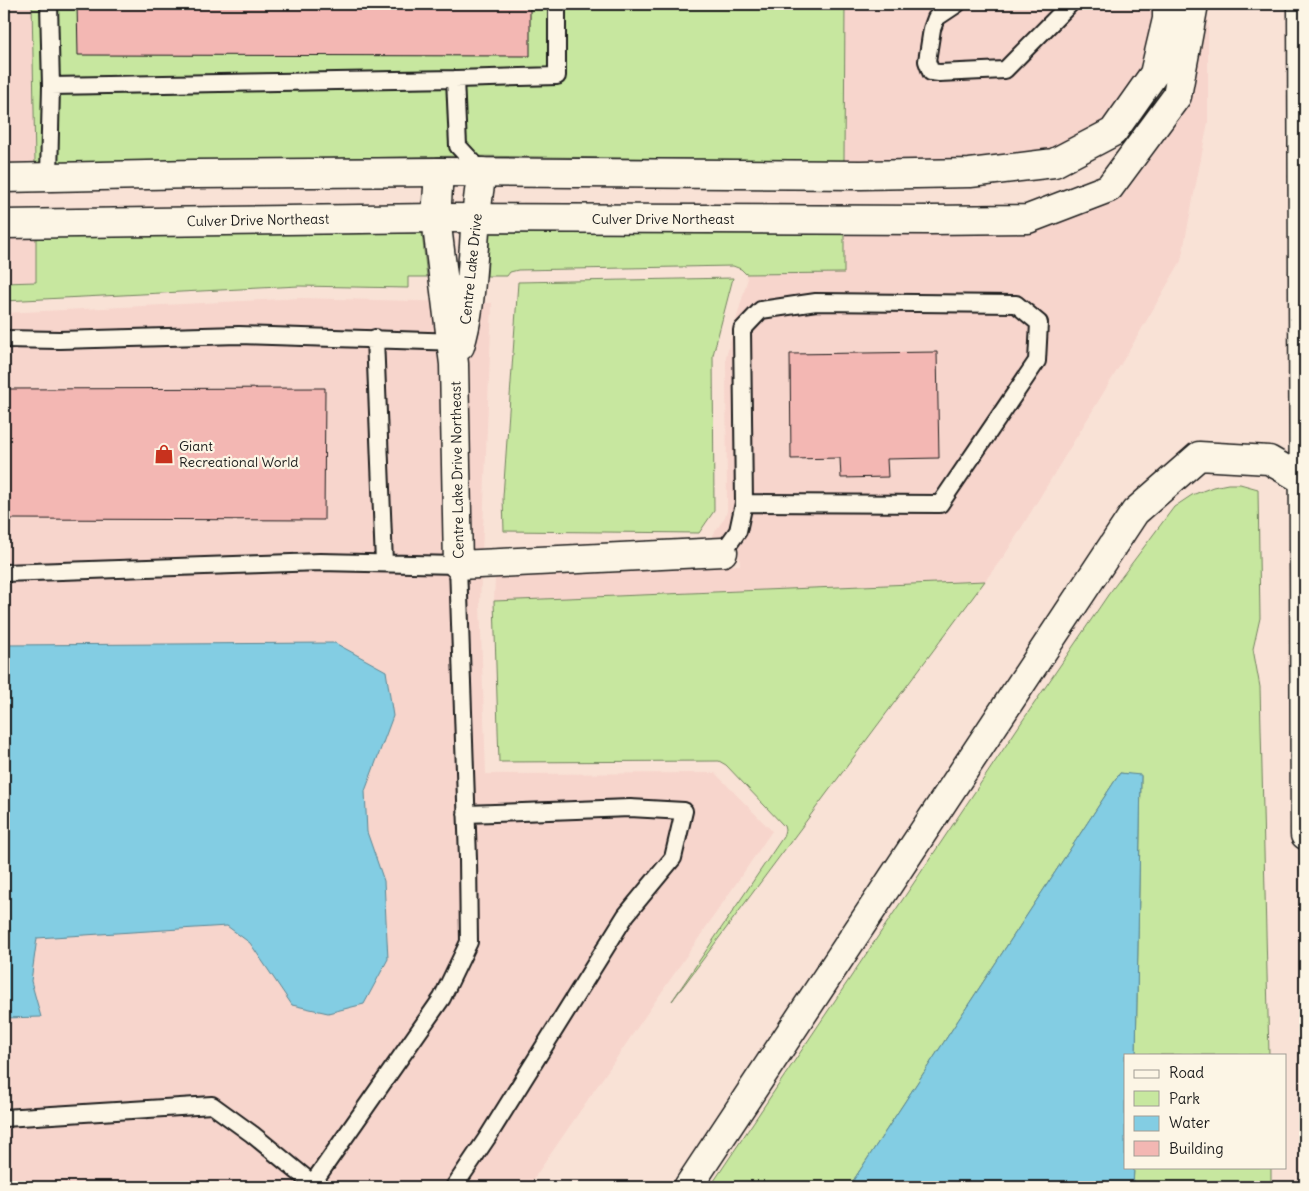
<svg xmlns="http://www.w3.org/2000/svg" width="1309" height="1191" viewBox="0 0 1309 1191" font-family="Delius,sans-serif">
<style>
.built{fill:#f7d5cc}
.green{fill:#c7e79f;stroke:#72825e}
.water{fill:#83cde3;stroke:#5a8693}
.building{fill:#f3b7b3;stroke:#1c1c1c}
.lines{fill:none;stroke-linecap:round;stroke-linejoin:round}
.service-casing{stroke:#1c1c1c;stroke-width:20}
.minor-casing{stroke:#1c1c1c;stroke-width:31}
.tertiary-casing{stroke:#1c1c1c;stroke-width:31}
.secondary-casing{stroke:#1c1c1c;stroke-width:31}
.motorway-casing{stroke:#1c1c1c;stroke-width:31}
.service{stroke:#fcf5e5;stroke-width:16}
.minor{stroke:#fcf5e5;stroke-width:28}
.tertiary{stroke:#fcf5e5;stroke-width:28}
.secondary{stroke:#fcf5e5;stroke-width:28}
.motorway{stroke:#fcf5e5;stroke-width:28}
.labels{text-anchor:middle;stroke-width:4.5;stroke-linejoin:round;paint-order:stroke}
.street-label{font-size:14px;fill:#1c1c1c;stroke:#fcf5e5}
.poi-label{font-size:14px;fill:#1c1c1c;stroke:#fcf5e5;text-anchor:start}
</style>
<rect width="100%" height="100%" fill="#f9e2d6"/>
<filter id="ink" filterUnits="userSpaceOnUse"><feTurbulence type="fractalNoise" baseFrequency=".02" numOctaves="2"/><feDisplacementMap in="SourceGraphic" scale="10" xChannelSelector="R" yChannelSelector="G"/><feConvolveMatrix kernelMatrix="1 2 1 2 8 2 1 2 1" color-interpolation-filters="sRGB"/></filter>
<g filter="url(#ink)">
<path class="built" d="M4 4H32L35 163 4 164Z
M845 4H1151L1152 18 1139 69 1102 121 1049 150 968 159 844 161Z
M1208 16V122L1181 261 1130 349 1006 553 985 581 494 601 495 578 740 565 738 537 711 538 725 517 727 511 726 357 747 281 746 274 844 273V234L931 235 1028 233 1116 201 1123 196 1190 104Z
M4 237H36V282L4 283Z
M300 298 492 303 480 604 486 774 715 773 772 831 528 1187H4V313Z"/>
<path class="green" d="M32 4H845L844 161 468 156 35 163Z
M422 233 427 277H408V288L299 286 4 301V283L36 282V237Z
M490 233 844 234V273L746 274 741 269 733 266 518 270 510 272 507 276H487Z
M733 278 713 355 714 511 699 533 504 531 503 497 518 282Z
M1228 484H1240L1258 489 1260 618 1253 649 1260 687 1269 1055H1136L1141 776 1120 773 849 1187H710L1023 720 1108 595 1174 507 1192 495 1213 487Z
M985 581 672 1001 783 837 785 830 784 826 726 765 719 761 499 762 494 601Z
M1134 1167H1271V1187H1133Z"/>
<path class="water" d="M335 643 386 671 393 716 365 791 367 832 384 881 388 959 364 1004 328 1013 292 1005 250 943 227 926 37 938 31 981 41 1017 4 1018V645Z
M1120 773 1141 775 1136 1055H1125V1167H1134L1133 1187H849Z"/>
<path class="building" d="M77 4H530V56L78 55Z
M937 352 939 458 887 459 888 477 841 478 840 458 791 459 790 354Z
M325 388 324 520 4 519V389Z"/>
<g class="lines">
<defs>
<path id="service" d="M957 4 936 18 932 29 927 61 931 72 939 73 1005 70 1070 4
M455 79 458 146 482 172
M51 86 455 79 557 76V4
M49 177 51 86 49 4
M375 338 384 563
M4 339 59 340 239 335 459 342
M723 552 738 531 744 503 742 330 761 310 816 302 1016 304 1039 323 1037 361 940 504 744 503
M4 573 320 562 458 565 468 859 469 942 442 998 310 1187
M4 1118 212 1105 252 1134 313 1184
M454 1187 487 1138 626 915 673 858 684 811 630 808 466 814"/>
<path id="minor" d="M439 172 436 218 454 364 458 565 723 552
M460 346C470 314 471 279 474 246 475 221 478 196 482 172"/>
<path id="tertiary" d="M4 178 195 174 439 172 861 175 970 173 1054 163 1113 132 1154 74 1167 19V4
M4 224 436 218 930 220 1028 219 1109 188 1177 96 1194 4"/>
<path id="secondary" d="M1302 4 1305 835"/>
<path id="motorway" d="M688 1187 1135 512 1199 456 1269 460 1305 481"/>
</defs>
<use href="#service" class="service-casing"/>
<use href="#minor" class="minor-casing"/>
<use href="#tertiary" class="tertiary-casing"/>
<use href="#secondary" class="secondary-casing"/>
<use href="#motorway" class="motorway-casing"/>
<use href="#service" class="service"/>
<use href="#minor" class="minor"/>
<use href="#tertiary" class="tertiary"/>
<use href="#secondary" class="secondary"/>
<use href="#motorway" class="motorway"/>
</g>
</g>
<defs>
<symbol id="shop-bare" viewBox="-9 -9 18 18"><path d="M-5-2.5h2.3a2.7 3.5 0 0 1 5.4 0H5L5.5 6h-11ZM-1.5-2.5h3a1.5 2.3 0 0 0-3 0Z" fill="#c8321e" stroke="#fcf5e5" stroke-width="2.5" paint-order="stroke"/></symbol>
</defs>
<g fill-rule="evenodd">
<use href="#shop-bare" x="150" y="440" width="28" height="28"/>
</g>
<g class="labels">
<g class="street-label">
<text x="663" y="224">Culver Drive Northeast</text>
<text transform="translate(258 220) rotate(-1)" y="5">Culver Drive Northeast</text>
<text transform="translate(471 269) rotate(-84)" y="5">Centre Lake Drive</text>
<text transform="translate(457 470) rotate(-91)" y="5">Centre Lake Drive Northeast</text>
</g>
<g class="poi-label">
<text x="179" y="451">Giant<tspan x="179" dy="16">Recreational World</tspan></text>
</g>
</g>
<rect width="1309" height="1191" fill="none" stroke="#fcf5e5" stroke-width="20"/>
<rect x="10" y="10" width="1289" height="1171" fill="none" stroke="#1c1c1c" stroke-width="2" filter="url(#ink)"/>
<rect x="1124" y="1054" width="162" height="115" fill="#fcf5e5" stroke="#a29e95"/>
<rect x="1134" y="1070" width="25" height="8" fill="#fcf5e5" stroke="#a29e95"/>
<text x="1169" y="1078" font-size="15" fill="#1c1c1c">Road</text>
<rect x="1134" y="1091" width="25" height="15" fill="#c7e79f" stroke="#a29e95"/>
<text x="1169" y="1104" font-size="15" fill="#1c1c1c">Park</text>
<rect x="1134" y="1116" width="25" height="15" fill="#83cde3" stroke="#a29e95"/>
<text x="1169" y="1128" font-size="15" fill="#1c1c1c">Water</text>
<rect x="1134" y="1141" width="25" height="15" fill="#f3b7b3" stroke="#a29e95"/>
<text x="1169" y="1154" font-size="15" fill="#1c1c1c">Building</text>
</svg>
